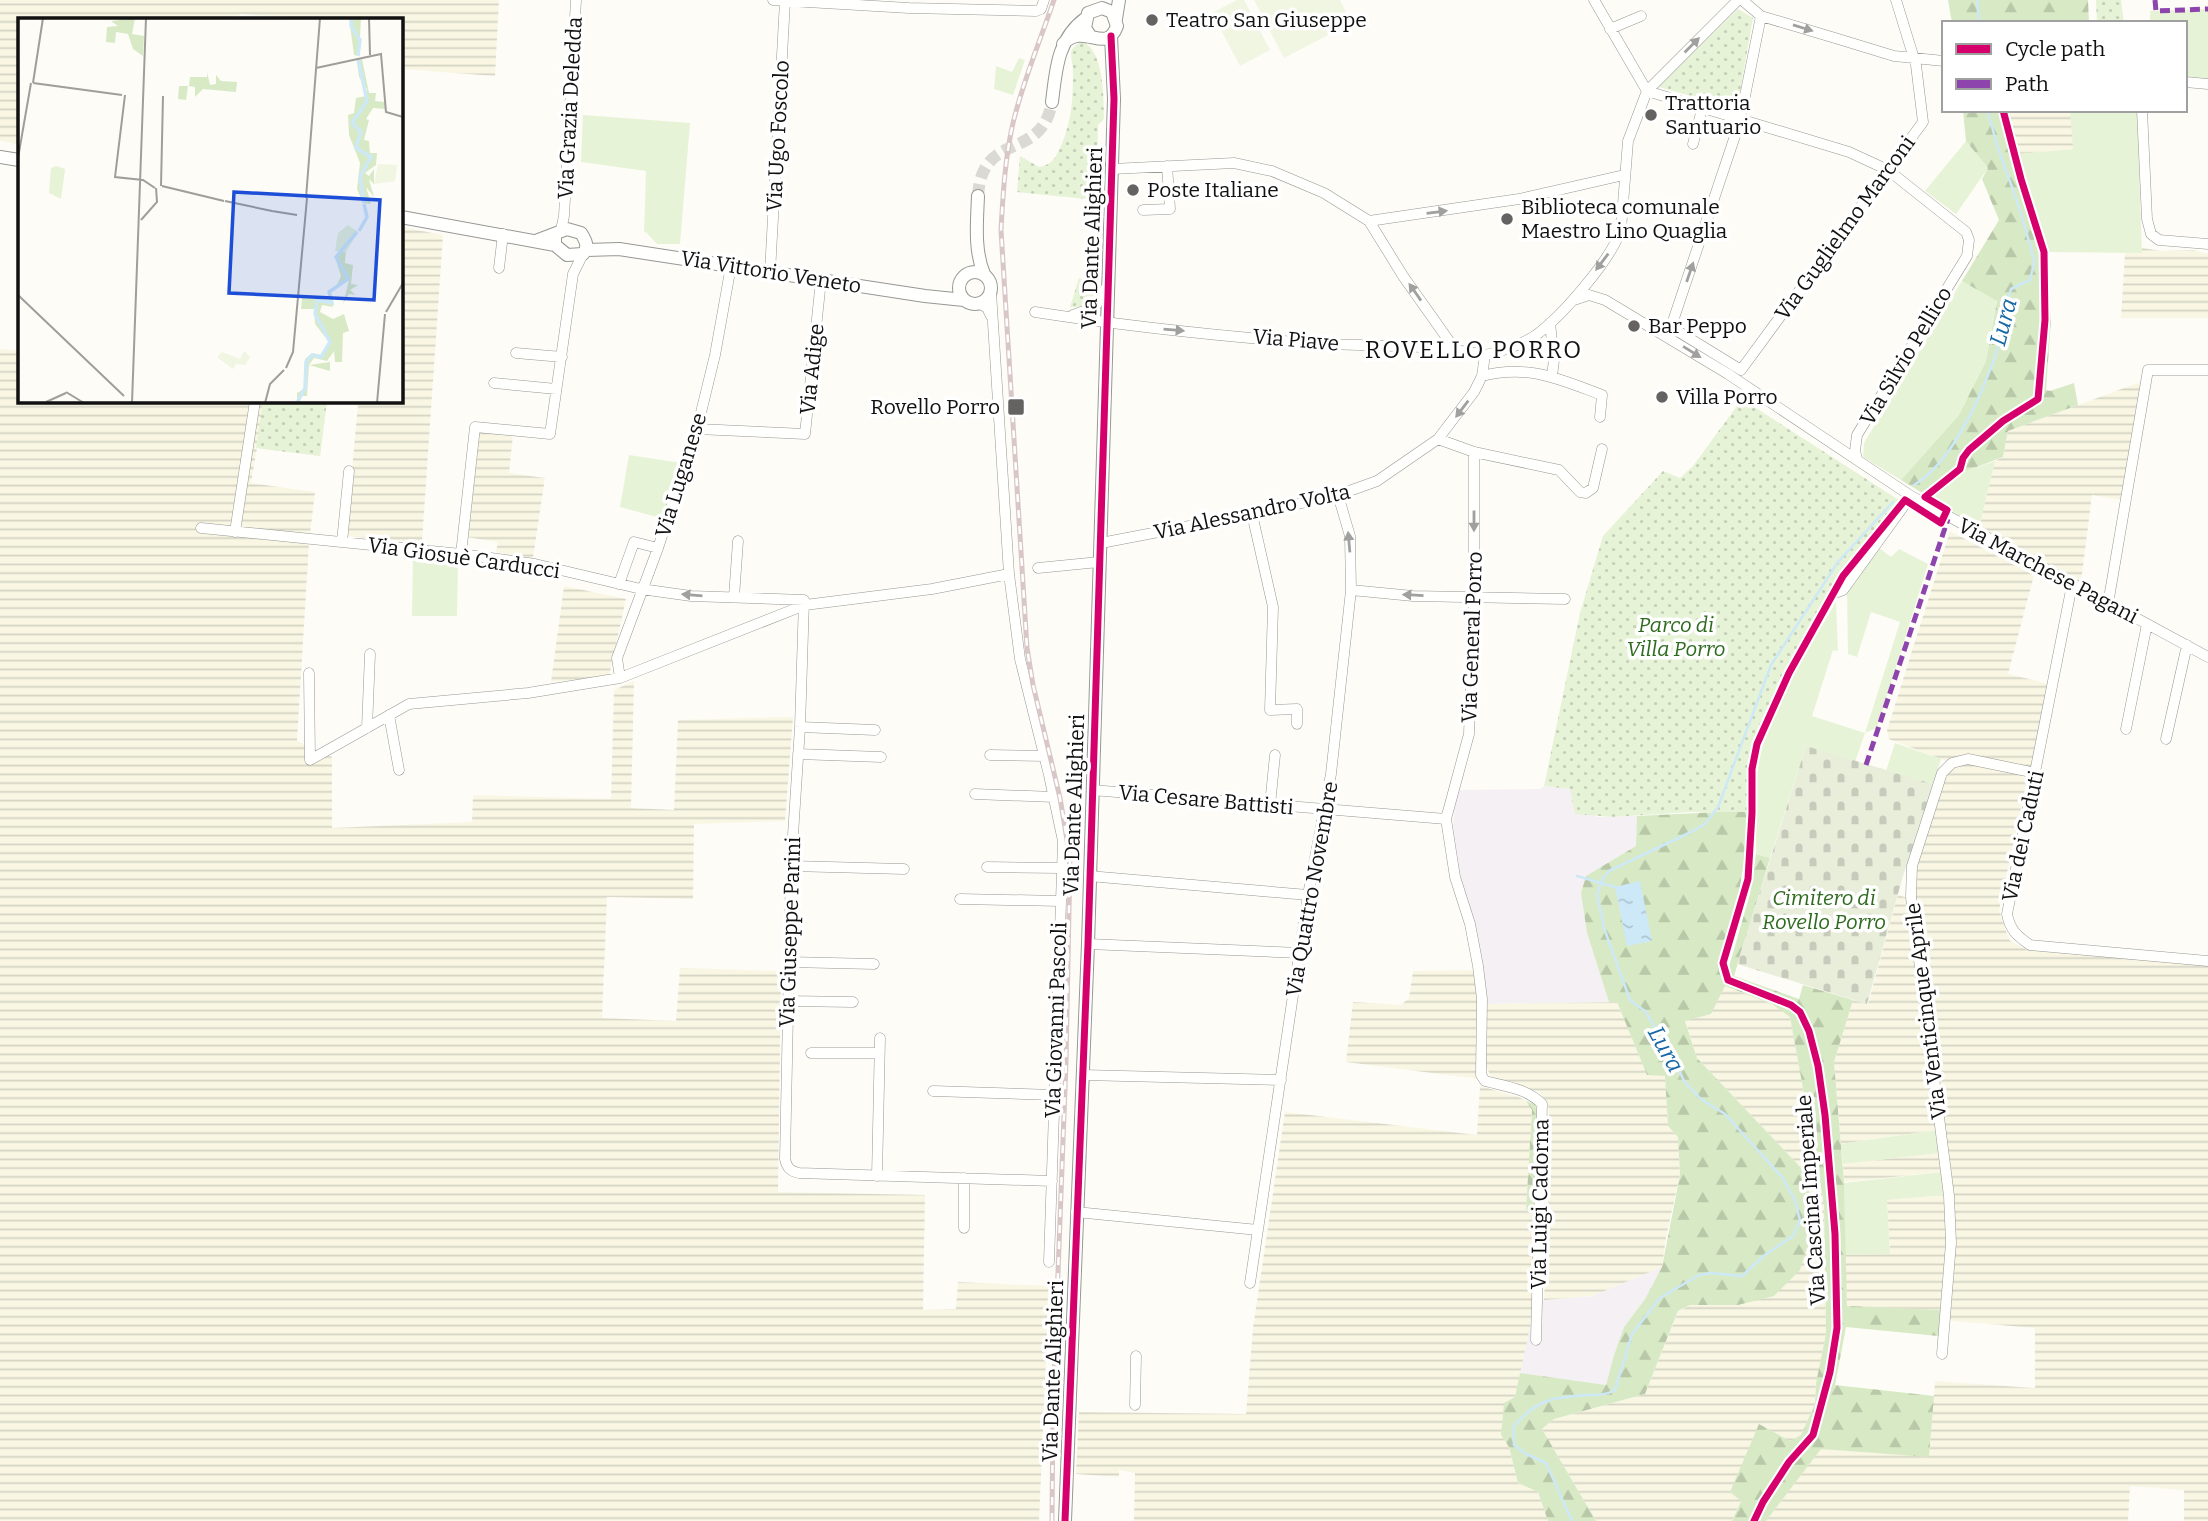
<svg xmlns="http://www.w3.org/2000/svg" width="2208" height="1521" viewBox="0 0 2208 1521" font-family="Bitter,serif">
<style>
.industrial{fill:#f5f0f3}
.farmland{fill:url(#farmland-rules)}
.grass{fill:#e7f3d7}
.forest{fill:url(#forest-firs)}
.cemetery{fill:url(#cemetery-stones)}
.park{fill:url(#park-dots)}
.pitch{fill:#f0f6e1}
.water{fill:url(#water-ripples)}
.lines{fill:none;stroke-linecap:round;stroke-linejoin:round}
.stream{stroke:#cde8f7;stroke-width:2.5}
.tertiary-tunnel{stroke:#dad9d4;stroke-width:12;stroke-dasharray:12 6;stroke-linecap:butt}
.minor-casing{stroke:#979795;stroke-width:11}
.tertiary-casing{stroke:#979795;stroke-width:14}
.minor{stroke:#fffffe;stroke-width:10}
.tertiary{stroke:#fffffe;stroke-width:12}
.rail-casing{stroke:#d9c6c7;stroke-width:5}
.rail{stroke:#fff;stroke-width:2.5;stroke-dasharray:8;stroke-linecap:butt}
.quiet{stroke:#8e44ad;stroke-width:5;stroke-dasharray:10 5;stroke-linecap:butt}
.cycleway-casing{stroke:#fff;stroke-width:11}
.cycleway{stroke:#d6006c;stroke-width:7}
.oneway{fill:#a0a09f}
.poi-dot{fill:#646362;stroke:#fff;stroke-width:2.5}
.labels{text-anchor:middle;stroke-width:7;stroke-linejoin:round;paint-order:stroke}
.poi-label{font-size:21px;fill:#111;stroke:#fff;text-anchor:start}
.street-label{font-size:21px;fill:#111;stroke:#fff}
.park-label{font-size:21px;font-style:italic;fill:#2f6b1f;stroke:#fff}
.water-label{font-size:23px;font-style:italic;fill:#1768a6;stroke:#fff}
.quarter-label{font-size:24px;letter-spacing:2px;fill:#111;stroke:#fff}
.inset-river{fill:none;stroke:#cde8f7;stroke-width:3.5}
.inset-road{fill:none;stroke:#9f9e9b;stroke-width:2}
.view{fill:#1d4ed8;fill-opacity:0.15;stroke:#1d4ed8;stroke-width:3.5}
.inset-edge{fill:none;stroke:#111;stroke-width:3.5}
</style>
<defs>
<pattern id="farmland-rules" width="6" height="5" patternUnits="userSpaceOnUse" patternTransform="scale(1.75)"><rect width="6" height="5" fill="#f9f7e4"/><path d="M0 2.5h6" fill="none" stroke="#d4d3c3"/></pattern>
<pattern id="forest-firs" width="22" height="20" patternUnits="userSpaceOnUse" patternTransform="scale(1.75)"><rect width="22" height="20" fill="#d8eac5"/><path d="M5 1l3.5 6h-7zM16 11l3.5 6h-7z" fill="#b8c8a8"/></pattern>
<pattern id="cemetery-stones" width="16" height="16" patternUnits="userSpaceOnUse" patternTransform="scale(1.75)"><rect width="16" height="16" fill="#e9eedb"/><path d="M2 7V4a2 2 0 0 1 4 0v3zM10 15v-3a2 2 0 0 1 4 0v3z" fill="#c7cbbb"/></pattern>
<pattern id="park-dots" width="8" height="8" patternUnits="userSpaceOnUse" patternTransform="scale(1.75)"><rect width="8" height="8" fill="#e7f3d7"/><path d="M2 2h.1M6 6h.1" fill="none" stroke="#c5cfb8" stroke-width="1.8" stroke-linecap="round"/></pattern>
<pattern id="water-ripples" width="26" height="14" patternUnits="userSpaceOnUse" patternTransform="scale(1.75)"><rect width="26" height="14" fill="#cde8f7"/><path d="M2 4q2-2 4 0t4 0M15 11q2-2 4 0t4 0" fill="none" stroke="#afc6d3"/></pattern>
</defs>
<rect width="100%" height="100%" fill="#fdfcf7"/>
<path class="industrial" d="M1544 786 1570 789 1597 817 1637 816 1636 846 1586 876 1581 893 1587 933 1609 1002 1487 1004 1474 970 1453 825 1457 790 1541 789Z
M1662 1267 1645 1299 1624 1327 1614 1355 1606 1385 1520 1373 1532 1318 1533 1301 1592 1296Z"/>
<path class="farmland" d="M0 0H499L495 76 401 69V19H318L240 14 237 19H19V144L0 141Z
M2008 110H2070L2074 149 2019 154Z
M401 227 443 235 422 542 346 536 358 404 337 401H401Z
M2142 248 2161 251 2194 250 2208 254V318H2121L2125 253H2142Z
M19 344V401H327L320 456 257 448 251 483 315 492 309 543 297 741 332 757V828L472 822 473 795 611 799 614 690 634 681 631 808 674 810 678 720 793 717 785 821 694 824 693 899 607 897 602 1018 676 1021 680 968 781 971 778 1192 925 1195 923 1310 956 1309 958 1282 1049 1286 1039 1521H0V349L18 351Z
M2143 381 2122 500 2092 495 2081 582 1979 528 1995 461 2003 457 2008 431Z
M477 431 513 435 509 473 545 478 533 558 496 552 498 542 466 537Z
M1950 531 2034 575 2008 674 2049 684 2033 768 1967 754 1946 761 1889 739 1887 730Z
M564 586 626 599 609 676 551 682Z
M1968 763 2028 775 1999 910 2009 940 2027 950 2208 965V1521H2184V1490L2130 1486 2128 1521H1766L1820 1449 1929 1456 1935 1381 2035 1388V1328L1943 1320V1310L1847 1307 1845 1255 1890 1253 1887 1200 1944 1195 1942 1172 1844 1182 1843 1164 1939 1153 1937 1130 1841 1144 1834 1062 1853 1000 1868 1004 1898 895 1914 900 1916 866 1945 775 1954 766Z
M1474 970 1487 1004 1617 1002 1647 1075H1665L1668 1126 1678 1137 1680 1175 1666 1237 1662 1267 1592 1296 1544 1300 1548 1215 1549 1108 1540 1092 1491 1077 1486 1066 1479 1079 1346 1062 1353 1002 1401 1005 1409 998 1413 971Z
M1724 986 1772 1004 1790 1016 1824 1204 1826 1334 1816 1383 1815 1404 1801 1435 1790 1442 1759 1424 1741 1500 1732 1521H1596L1542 1429 1554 1419 1645 1394 1678 1312 1690 1305H1738L1803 1170 1697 1058 1685 1020Z
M1480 1086 1519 1097 1526 1101 1532 1110 1526 1210 1536 1212 1532 1318 1515 1397 1501 1435 1509 1447 1518 1483 1538 1492 1548 1521H1134L1135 1473 1119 1470V1477L1076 1474 1079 1412 1246 1414 1253 1328 1285 1112 1477 1135Z"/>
<path class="grass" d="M2208 9V80L2185 79V23H2150V11Z
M1019 58 1025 60 1013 95 994 89 996 66 1012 72Z
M2070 110H2137L2142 253 2049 252 2019 154 2073 149Z
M583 115 690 123 680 244H657L645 231 644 234 646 171 581 162Z
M1966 141 1988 168 1956 214 1925 191Z
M1962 281 1997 300 1986 361 1959 415 1901 480 1863 457 1864 443Z
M629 455 681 463 664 519 620 507Z
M1995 461 1979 528 1929 497 1963 472Z
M1879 548 1891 557 1899 549 1928 564 1877 728 1865 733 1855 762 1806 746 1770 858 1756 854C1757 826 1753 795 1758 767 1767 710 1807 652 1836 602L1838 651 1833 650 1812 716 1865 733 1900 622 1871 612 1857 657 1848 654 1847 591Z
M413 556 458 560 457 616H412Z
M1895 743 1941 759 1933 784 1886 771Z
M1937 1130 1940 1153 1843 1164 1841 1144Z
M1942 1172 1945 1195 1887 1200 1890 1254 1845 1255 1844 1183Z"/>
<path class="forest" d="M1948 0H2088L2089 23H1952Z
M1963 110H2000L2017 182 2041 252V296L2049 297 2051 320 2046 390 2050 391 2074 383 2078 405 2008 431 2003 457 1963 472 1957 466 1924 494 1901 480 1959 415 1986 361 1997 301 1962 281 1999 220 1982 179 1988 168 1966 141Z
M1739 811 1747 812 1745 854 1739 893 1719 962V971L1724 984 1750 894 1756 854 1770 858 1734 976 1799 999 1803 985 1853 1000 1834 1062 1844 1182 1847 1306 1944 1310 1938 1336 1846 1327 1835 1385 1934 1396 1929 1457 1821 1449 1766 1521H1732L1741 1501 1730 1492 1759 1424 1790 1441 1801 1435 1815 1404 1816 1383 1826 1334 1824 1204 1790 1017 1772 1004 1725 986 1711 1014 1685 1021 1697 1058 1803 1170 1811 1198 1812 1232 1800 1270 1774 1296 1738 1305H1690L1678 1311 1645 1394 1554 1419 1542 1429 1596 1521H1548L1538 1492 1518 1483 1509 1447 1501 1435 1504 1403 1515 1397 1520 1373 1606 1385 1614 1355 1624 1327 1645 1299 1662 1267 1680 1175 1678 1137 1668 1126 1665 1076 1647 1075 1617 1002H1609L1587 933 1581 893 1586 876 1636 846 1637 816Z
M1526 1101 1535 1104 1538 1114 1536 1212 1526 1210 1532 1110Z"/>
<path class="cemetery" d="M1806 746 1933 784 1903 876 1867 1004 1737 964Z"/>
<path class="park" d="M2096 0H2121L2124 23H2097Z
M1738 9 1753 18 1737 109 1659 87Z
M1081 42C1104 46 1104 100 1104 119L1098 125 1096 200 1017 192 1020 156 1039 167C1052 165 1056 157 1061 146 1072 121 1073 98 1073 71 1073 65 1071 59 1071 54 1071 48 1076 45 1081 42Z
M1079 278 1097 284 1099 287C1093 302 1086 308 1070 307Z
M1742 399 1902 502 1846 568 1784 671 1752 742 1747 768V812H1691L1612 817 1575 814 1570 789 1544 786 1580 613 1603 536 1663 471 1680 478 1693 466Z
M263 401H327L320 456 256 448Z"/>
<path class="pitch" d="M1237 0H1244L1270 50 1240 66 1212 13Z
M1254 0H1340L1351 23 1284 58Z"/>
<path class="water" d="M1640 881 1652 941 1627 946 1615 887Z"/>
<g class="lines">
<path class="stream" d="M1977 0 1979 23
M1914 485C1958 459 1994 370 2005 321 2007 310 2007 299 2011 289L2030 280 2034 263 2031 248 2018 204 1999 151 1987 110
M1577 876 1615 887
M1572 1521 1546 1463 1526 1454 1514 1445 1513 1427C1537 1399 1553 1397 1588 1395 1597 1395 1607 1395 1615 1390L1632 1334 1660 1298 1699 1275 1711 1273 1742 1276 1766 1254 1793 1236 1800 1221 1795 1200 1782 1177 1725 1114 1701 1099 1684 1081 1670 1051 1645 1011 1630 1000 1604 928 1597 894 1603 878 1609 871 1691 832 1705 824 1718 807 1771 665 1838 562 1893 502"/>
<path class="tertiary-tunnel" d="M978 196C982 129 1041 163 1052 102"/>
<defs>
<path id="minor" d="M773 0 909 8 1036 11 1041 9 1044 0
M1594 0 1647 91
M1742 0 1761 16 1835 38 1894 56 1944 61
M1610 29 1641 16
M2185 82 2208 84
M1647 91 1849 152 1888 170 1966 232 1969 240 1967 256 1857 435 1855 451 1857 459
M2142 110 2147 219 2151 234 2159 240 2208 244
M1693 144 1702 109
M1112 169 1234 163 1272 171 1324 193 1369 221 1403 276 1454 348
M1143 210 1170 209 1167 166
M1369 221 1519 199 1624 175
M561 230 564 216 576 0
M499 268 503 234
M770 272 785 1
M991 292 1009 574 1020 659 1049 775 1063 841 1049 1262
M1574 300 1589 295 1605 300 1728 374 1911 496 2208 657
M979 303 987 308 991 316
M1035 312C1125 326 1219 336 1310 343 1369 347 1428 343 1485 355
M1073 315 1095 307 1107 286
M1550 323 1554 360 1552 376
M1671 327 1741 370 1923 122 1916 65 1896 0
M1669 333 1740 121 1761 16
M516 353 562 357
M1482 376C1529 364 1559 379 1602 395L1600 417
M494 383 556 389
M697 429 805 434 821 280
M1438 439 1474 452 1559 470 1580 492 1586 493 1593 488 1602 449
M1474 452V597L1469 734 1446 819 1455 877 1470 924 1478 966 1482 999 1481 1075 1485 1081C1505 1086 1528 1089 1542 1104L1536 1340
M1252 514 1273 607 1270 710 1297 709V724
M201 528 461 554 535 564 641 589 691 596 804 600 800 727 791 866 785 1159C787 1168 790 1171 799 1173L1052 1181
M235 532 255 401
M342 542 349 471
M1101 543 1252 514 1338 495 1377 481 1438 439 1474 392 1482 376 1485 355C1503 351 1521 345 1536 335 1561 317 1612 259 1621 229L1628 141 1647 91 1738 0
M461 554 475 427 550 434 573 274 583 254
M1038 568 1099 562
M619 584 634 542 658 548
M2072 585 2007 914C2010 930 2017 936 2030 945L2208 961
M1351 590 1413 596 1565 599
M1835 593 1843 590 1911 496
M734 597 738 541
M2108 604 2148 370H2208
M309 673 310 760 409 704 528 693 620 678 805 605 932 589 1009 574
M620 678 617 658 658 548 697 429 715 355 731 266
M389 715 399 770
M800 727 875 730
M367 728 370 654
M2126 729 2147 624
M2166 739 2187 645
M798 754 881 757
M990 755 1045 756
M1092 790 1446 819
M975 794 1054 797
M1270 805 1275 755
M791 866 904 869
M987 867 1061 868
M1089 876 1308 895
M960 899 1060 901
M1088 944 1300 953
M789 962 874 964
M788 1001 853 1002
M811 1053H879
M1083 1075 1281 1080
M933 1091 1054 1095
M877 1176 880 1038
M1076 1212 1258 1230
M964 1228V1178
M1250 1283 1308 895 1331 774 1335 737 1351 590 1350 536 1338 495
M1942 1354 1951 1243 1949 1196 1911 897 1912 866 1942 773 1952 763 1968 759 2036 773
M1135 1405 1136 1356"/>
<path id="tertiary" d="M1116 19 1119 0
M1063 44C1084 21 1106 56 1117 26L1112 12 1102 8 1088 13 1085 28 1091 37
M1052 102C1056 70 1057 39 1086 18
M0 157 19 160
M978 196C977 222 974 250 984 274
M401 217 555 245
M538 240 567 229 581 233C586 241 589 247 583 254L567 255 555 245V234
M587 250 619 249 925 296 964 300
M959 288a16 16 0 1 1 32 0a16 16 0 1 1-32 0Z
M1065 1521 1088 944 1114 99 1111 36"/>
</defs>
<use href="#minor" class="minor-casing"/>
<use href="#tertiary" class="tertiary-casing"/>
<use href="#minor" class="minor"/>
<use href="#tertiary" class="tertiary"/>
<defs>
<path id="rail" d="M1052 1521 1053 1404 1066 1062 1070 858 1060 798 1033 685 1027 648 1001 230C1003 194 1005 158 1013 123 1023 81 1040 41 1054 0"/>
</defs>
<use href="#rail" class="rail-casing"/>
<use href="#rail" class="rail"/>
<path class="quiet" d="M2155 0 2156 11 2208 9
M1866 765 1948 519"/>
<defs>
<path id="cycleway" d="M1065 1521 1088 944 1114 99 1111 36
M1754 1521 1763 1502 1789 1462 1813 1435 1830 1372 1837 1328 1835 1234 1825 1115 1818 1066 1809 1031 1800 1012 1791 1005 1728 980 1723 963 1748 879 1752 813V769L1757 744 1789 673 1843 576 1905 500 1941 523 1947 510 1925 497 1960 469 1963 458 1969 450 2003 421 2038 399 2045 320 2044 252 2021 179 2003 110"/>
</defs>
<use href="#cycleway" class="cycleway-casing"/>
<use href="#cycleway" class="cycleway"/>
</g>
<defs><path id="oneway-solid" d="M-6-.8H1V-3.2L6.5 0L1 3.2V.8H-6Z" transform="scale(1.75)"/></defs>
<g class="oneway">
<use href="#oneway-solid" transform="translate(1803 28) rotate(17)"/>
<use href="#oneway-solid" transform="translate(1692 45) rotate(-45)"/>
<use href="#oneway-solid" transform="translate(1437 212) rotate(-7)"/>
<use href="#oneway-solid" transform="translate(1602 262) rotate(127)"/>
<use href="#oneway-solid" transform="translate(1690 272) rotate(-71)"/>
<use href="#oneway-solid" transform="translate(1415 292) rotate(-125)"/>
<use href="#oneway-solid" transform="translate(1174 330) rotate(5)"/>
<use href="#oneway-solid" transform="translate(1692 352) rotate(32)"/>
<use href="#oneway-solid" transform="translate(1462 409) rotate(127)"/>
<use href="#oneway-solid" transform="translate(1474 521) rotate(90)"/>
<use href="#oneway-solid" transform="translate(1349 542) rotate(-95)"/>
<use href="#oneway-solid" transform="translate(692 595) rotate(-175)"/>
<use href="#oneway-solid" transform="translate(1413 595) rotate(-177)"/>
</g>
<g class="poi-dot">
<circle cx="1152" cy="20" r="7"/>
<circle cx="1651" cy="115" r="7"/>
<circle cx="1133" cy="190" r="7"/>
<circle cx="1507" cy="219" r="7"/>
<circle cx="1634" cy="326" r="7"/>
<circle cx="1662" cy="397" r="7"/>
<rect x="1007" y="398" width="18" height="18" rx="3.5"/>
</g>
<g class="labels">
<g class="poi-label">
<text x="1166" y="27">Teatro San Giuseppe</text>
<text x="1665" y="110">Trattoria<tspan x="1665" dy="24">Santuario</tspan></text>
<text x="1147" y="197">Poste Italiane</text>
<text x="1521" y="214">Biblioteca comunale<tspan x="1521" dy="24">Maestro Lino Quaglia</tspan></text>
<text x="1648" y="333">Bar Peppo</text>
<text x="1676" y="404">Villa Porro</text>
<text x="1000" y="414" text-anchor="end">Rovello Porro</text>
</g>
<g class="street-label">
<text transform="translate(570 108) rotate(-87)" y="7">Via Grazia Deledda</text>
<text transform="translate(778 136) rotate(-87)" y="7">Via Ugo Foscolo</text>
<text transform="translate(1845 228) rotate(-54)" y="7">Via Guglielmo Marconi</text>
<text transform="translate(1092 238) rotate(-88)" y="7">Via Dante Alighieri</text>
<text transform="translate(771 272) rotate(9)" y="7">Via Vittorio Veneto</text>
<text transform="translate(1296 340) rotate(5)" y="7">Via Piave</text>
<text transform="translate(1906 356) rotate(-59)" y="7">Via Silvio Pellico</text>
<text transform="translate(812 369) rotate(-84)" y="7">Via Adige</text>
<text transform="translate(681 475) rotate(-73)" y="7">Via Luganese</text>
<text transform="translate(1252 512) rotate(-12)" y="7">Via Alessandro Volta</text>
<text transform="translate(464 558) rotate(8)" y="7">Via Giosuè Carducci</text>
<text transform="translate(2048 571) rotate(28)" y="7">Via Marchese Pagani</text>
<text transform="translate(1472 637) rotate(-88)" y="7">Via General Porro</text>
<text transform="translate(1206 800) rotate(5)" y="7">Via Cesare Battisti</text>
<text transform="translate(1074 805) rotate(-88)" y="7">Via Dante Alighieri</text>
<text transform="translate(2023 836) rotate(-78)" y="7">Via dei Caduti</text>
<text transform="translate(1312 889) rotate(-80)" y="7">Via Quattro Novembre</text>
<text transform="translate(790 932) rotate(-88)" y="7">Via Giuseppe Parini</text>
<text transform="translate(1926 1011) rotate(-97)" y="7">Via Venticinque Aprile</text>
<text transform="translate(1056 1020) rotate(-88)" y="7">Via Giovanni Pascoli</text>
<text transform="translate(1811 1200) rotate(-94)" y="7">Via Cascina Imperiale</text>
<text transform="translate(1540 1204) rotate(-89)" y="7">Via Luigi Cadorna</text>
<text transform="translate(1053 1371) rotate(-88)" y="7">Via Dante Alighieri</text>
</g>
<g class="park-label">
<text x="1676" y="632">Parco di<tspan x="1676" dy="24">Villa Porro</tspan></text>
<text x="1824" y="905">Cimitero di<tspan x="1824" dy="24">Rovello Porro</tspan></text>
</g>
<g class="water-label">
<text transform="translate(2003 322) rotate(-75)" y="8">Lura</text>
<text transform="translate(1666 1049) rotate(61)" y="8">Lura</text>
</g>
<g class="quarter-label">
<text x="1474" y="358">ROVELLO PORRO</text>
</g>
</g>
<g transform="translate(18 18)">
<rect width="385" height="385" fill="#fdfcf7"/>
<path d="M117 0 114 16 126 18 125 38 115 31 110 16 98 14 97 25 88 24 89 9 100 8 93 3ZM331 0H343L341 38 336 37ZM344 41 351 75H358L357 83 367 84V91L355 90 348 101 351 102 346 122 351 123 352 135H359L358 147 347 155 351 158 356 151V166L351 161 356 179 348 169 353 186 345 185 339 171 342 145 331 117 330 97 336 95 338 80 348 78 349 71 341 59 339 43ZM189 54 192 67 198 66V57L203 63 219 64 218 74 185 71 177 79V69L170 68 168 82 160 81 161 68H171L172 59H189ZM321 234H328L327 245 335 247 333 266 340 267 332 272 338 277 331 276 325 286 331 262 313 274 315 289 304 287 302 294 315 301 326 296 331 313 325 315 324 344H317L316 333 309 343 296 340 291 347 312 344V353L291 347 289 378H281L279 385V375L286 371 287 341 294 335 303 337 311 324 297 306 296 291H283L284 280 311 282 310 272 317 271 323 258 317 239Z" fill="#d8eac5"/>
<path d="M38 148 47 151 43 181 31 175 33 150ZM330 207 340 214 328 234 317 233 320 215Z" fill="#e7f3d7"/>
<path d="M360 146 379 147 377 163 356 166ZM226 333 232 339 227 347 218 346 215 351 199 339 204 334 222 341Z" fill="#f0f6e1"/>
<path class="inset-river" d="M334 0 333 8 342 22 340 38M340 41 349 83 334 105 343 114 338 130 353 139 342 158 346 185M341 213 349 199 346 186M279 385 287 370 288 344 294 337 303 339 312 324 297 296 299 282 314 285 311 274 330 261 318 239 339 214"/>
<path class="inset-road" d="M351 0 352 37M298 50 363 36 368 94 385 99M15 65 104 77M15 65 25 0M107 77 97 159 125 162 137 170M0 140 13 65M143 168 145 78M144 168 206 183M288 180 302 0M207 183 254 193M254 193 279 197M123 202 139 184 138 170M0 277 106 378M368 294 385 265M268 350 275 334 289 180M48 374 66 385M28 384 48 375M114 385 128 0M247 385 252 366 266 352M359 385 367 296"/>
<path class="view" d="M216 174 362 182 356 282 211 275Z"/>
<rect width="385" height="385" class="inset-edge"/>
</g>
<rect x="1942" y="21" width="245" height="91" fill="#ffffff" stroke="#a0a0a0" stroke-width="2"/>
<rect x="1956" y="44" width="35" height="10" fill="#d6006c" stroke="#a0a0a0" stroke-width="2"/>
<text x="2005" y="56" font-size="21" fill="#111111">Cycle path</text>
<rect x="1956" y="79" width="35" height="10" fill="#8e44ad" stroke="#a0a0a0" stroke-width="2"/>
<text x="2005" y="91" font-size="21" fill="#111111">Path</text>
</svg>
